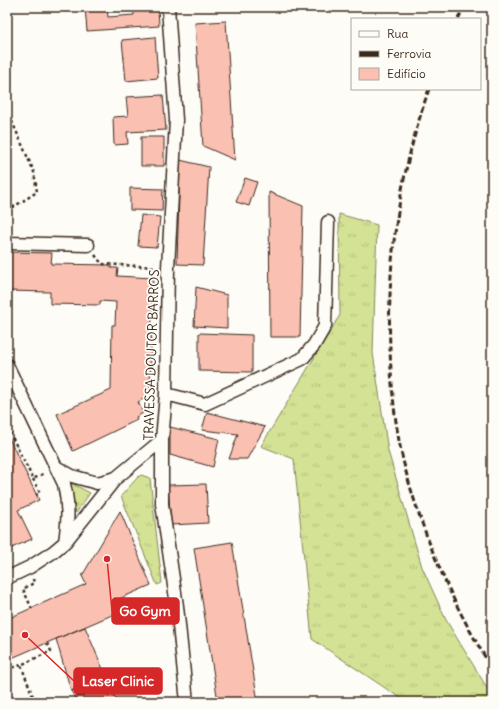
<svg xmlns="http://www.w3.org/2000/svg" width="499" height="709" viewBox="0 0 499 709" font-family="Delius,sans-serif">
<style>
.grass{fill:url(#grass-tufts);stroke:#87865a}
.building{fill:#fac0b2;stroke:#3b2a1e}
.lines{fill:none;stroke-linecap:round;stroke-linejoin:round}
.street-casing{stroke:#3b2a1e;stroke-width:15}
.path{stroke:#3b2a1e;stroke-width:2.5;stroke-dasharray:3 3;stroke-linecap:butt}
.street{stroke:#fdfcf7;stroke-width:12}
.rail{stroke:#3b2a1e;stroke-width:3;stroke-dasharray:6 3;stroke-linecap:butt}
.labels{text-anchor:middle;stroke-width:3.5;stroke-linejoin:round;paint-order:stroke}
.street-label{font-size:13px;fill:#3b2a1e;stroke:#fdfcf7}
.leader{fill:none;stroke:#d62828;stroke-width:1.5}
.callout-dot{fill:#d62828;stroke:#fdfcf7;stroke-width:1.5}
.callout{fill:#d62828;stroke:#d62828;stroke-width:1.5}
.callout-label{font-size:14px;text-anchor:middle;font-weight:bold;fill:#fff}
</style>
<defs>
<pattern id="grass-tufts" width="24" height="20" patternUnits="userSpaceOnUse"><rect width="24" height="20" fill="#d3e295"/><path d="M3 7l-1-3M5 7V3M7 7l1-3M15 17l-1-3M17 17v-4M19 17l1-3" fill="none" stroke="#b6c280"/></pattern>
</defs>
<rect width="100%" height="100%" fill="#fdfcf7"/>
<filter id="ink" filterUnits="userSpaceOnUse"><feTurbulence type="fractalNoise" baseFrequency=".025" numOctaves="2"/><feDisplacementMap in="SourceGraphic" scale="8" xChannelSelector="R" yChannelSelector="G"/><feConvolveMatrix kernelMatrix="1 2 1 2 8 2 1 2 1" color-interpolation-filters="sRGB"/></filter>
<g filter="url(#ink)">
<path class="grass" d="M339 214 377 225 373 353 388 451 422 567 446 620 492 696V702H406L312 639 294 459 261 446 340 315Z
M141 475 150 478 162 583 157 585 121 496 138 477Z
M70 484H73L90 493 76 513 73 496Z"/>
<path class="building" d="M85 7H107L108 17 134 15V7H158L159 26 87 31Z
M226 21 235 160 203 146 195 23Z
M155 37 158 78 126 81 122 40Z
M163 95 166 130 127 132 128 144 114 145 113 117 128 116 126 97Z
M141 137H164V166H141Z
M180 160 209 167 203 265 177 264Z
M245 178 257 182 249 206 236 202Z
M130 188 163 189 162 211 130 210Z
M269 192 303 206 300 337H270Z
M141 215 160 217 157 247 138 246Z
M7 252 52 253 51 264 111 265V268H118L117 276 153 278 150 390 147 391V397L138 402 143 413 136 417 137 420 73 451 57 414 111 390 112 325H115L116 302 100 301V305L50 304V292L7 291Z
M196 287 227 295V328L194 326Z
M199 333 252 335V372L199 371Z
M207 412 265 427 247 459H229L238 434 202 430Z
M170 427 219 439 213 467 170 455Z
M7 434 39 500 18 510 32 539 7 550Z
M206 484 208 523 171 525 168 485Z
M120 511 151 585 121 598 126 609 7 660V619L86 584 82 576Z
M232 542 258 702H218L194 548Z
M85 627 106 676 71 691 56 639Z
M106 676 117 702H77L71 691Z"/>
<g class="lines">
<defs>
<path id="street" d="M168 7 176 120 168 268 166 394 162 440V504L177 606 187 702
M7 243 88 245
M7 365 64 484C69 505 68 520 65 542
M166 394 205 404 302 359 314 345 325 326 328 222
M56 467 72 476 97 483 116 478
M7 578 30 567 53 552 65 542 116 478 162 440"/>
</defs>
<use href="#street" class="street-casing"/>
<path class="path" d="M7 110 34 172 37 192 7 211
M95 255 102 264 156 267
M7 427 33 479 45 473
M33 479 40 493 36 495
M32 609 23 589 34 583 33 579
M7 669 21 665
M35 702 21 665 51 651 47 643"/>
<use href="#street" class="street"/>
<path class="rail" d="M458 19 464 7
M429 89C397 182 385 271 391 370 393 403 397 439 406 472 425 541 454 608 492 668"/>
</g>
</g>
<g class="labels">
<g class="street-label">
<text transform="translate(151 355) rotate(-88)" y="5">TRAVESSA DOUTOR BARROS</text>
</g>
</g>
<path class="leader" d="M107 559L112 611M25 635L74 681"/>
<g class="callout-dot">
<circle cx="107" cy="559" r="4"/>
<circle cx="25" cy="635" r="4"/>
</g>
<g class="callout">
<rect x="112" y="598" width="67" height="26" rx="4"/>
<rect x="74" y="668" width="88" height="26" rx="4"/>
</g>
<g class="callout-label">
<text x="145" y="616">Go Gym</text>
<text x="118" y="686">Laser Clinic</text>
</g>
<rect width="499" height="709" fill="none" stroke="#fdfcf7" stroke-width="24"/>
<rect x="12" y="12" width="475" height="685" fill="none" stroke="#3b2a1e" stroke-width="1.5" filter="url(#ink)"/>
<rect x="351" y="18" width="130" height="72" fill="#fdfcf7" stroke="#afa8a0"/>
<rect x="359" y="31" width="20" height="6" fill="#fdfcf7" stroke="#afa8a0"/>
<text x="387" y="38" font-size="12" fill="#3b2a1e">Rua</text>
<rect x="359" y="51" width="20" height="6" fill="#3b2a1e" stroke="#afa8a0"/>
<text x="387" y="58" font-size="12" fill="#3b2a1e">Ferrovia</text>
<rect x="359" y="68" width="20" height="12" fill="#fac0b2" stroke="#afa8a0"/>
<text x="387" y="78" font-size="12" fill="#3b2a1e">Edifício</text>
</svg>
